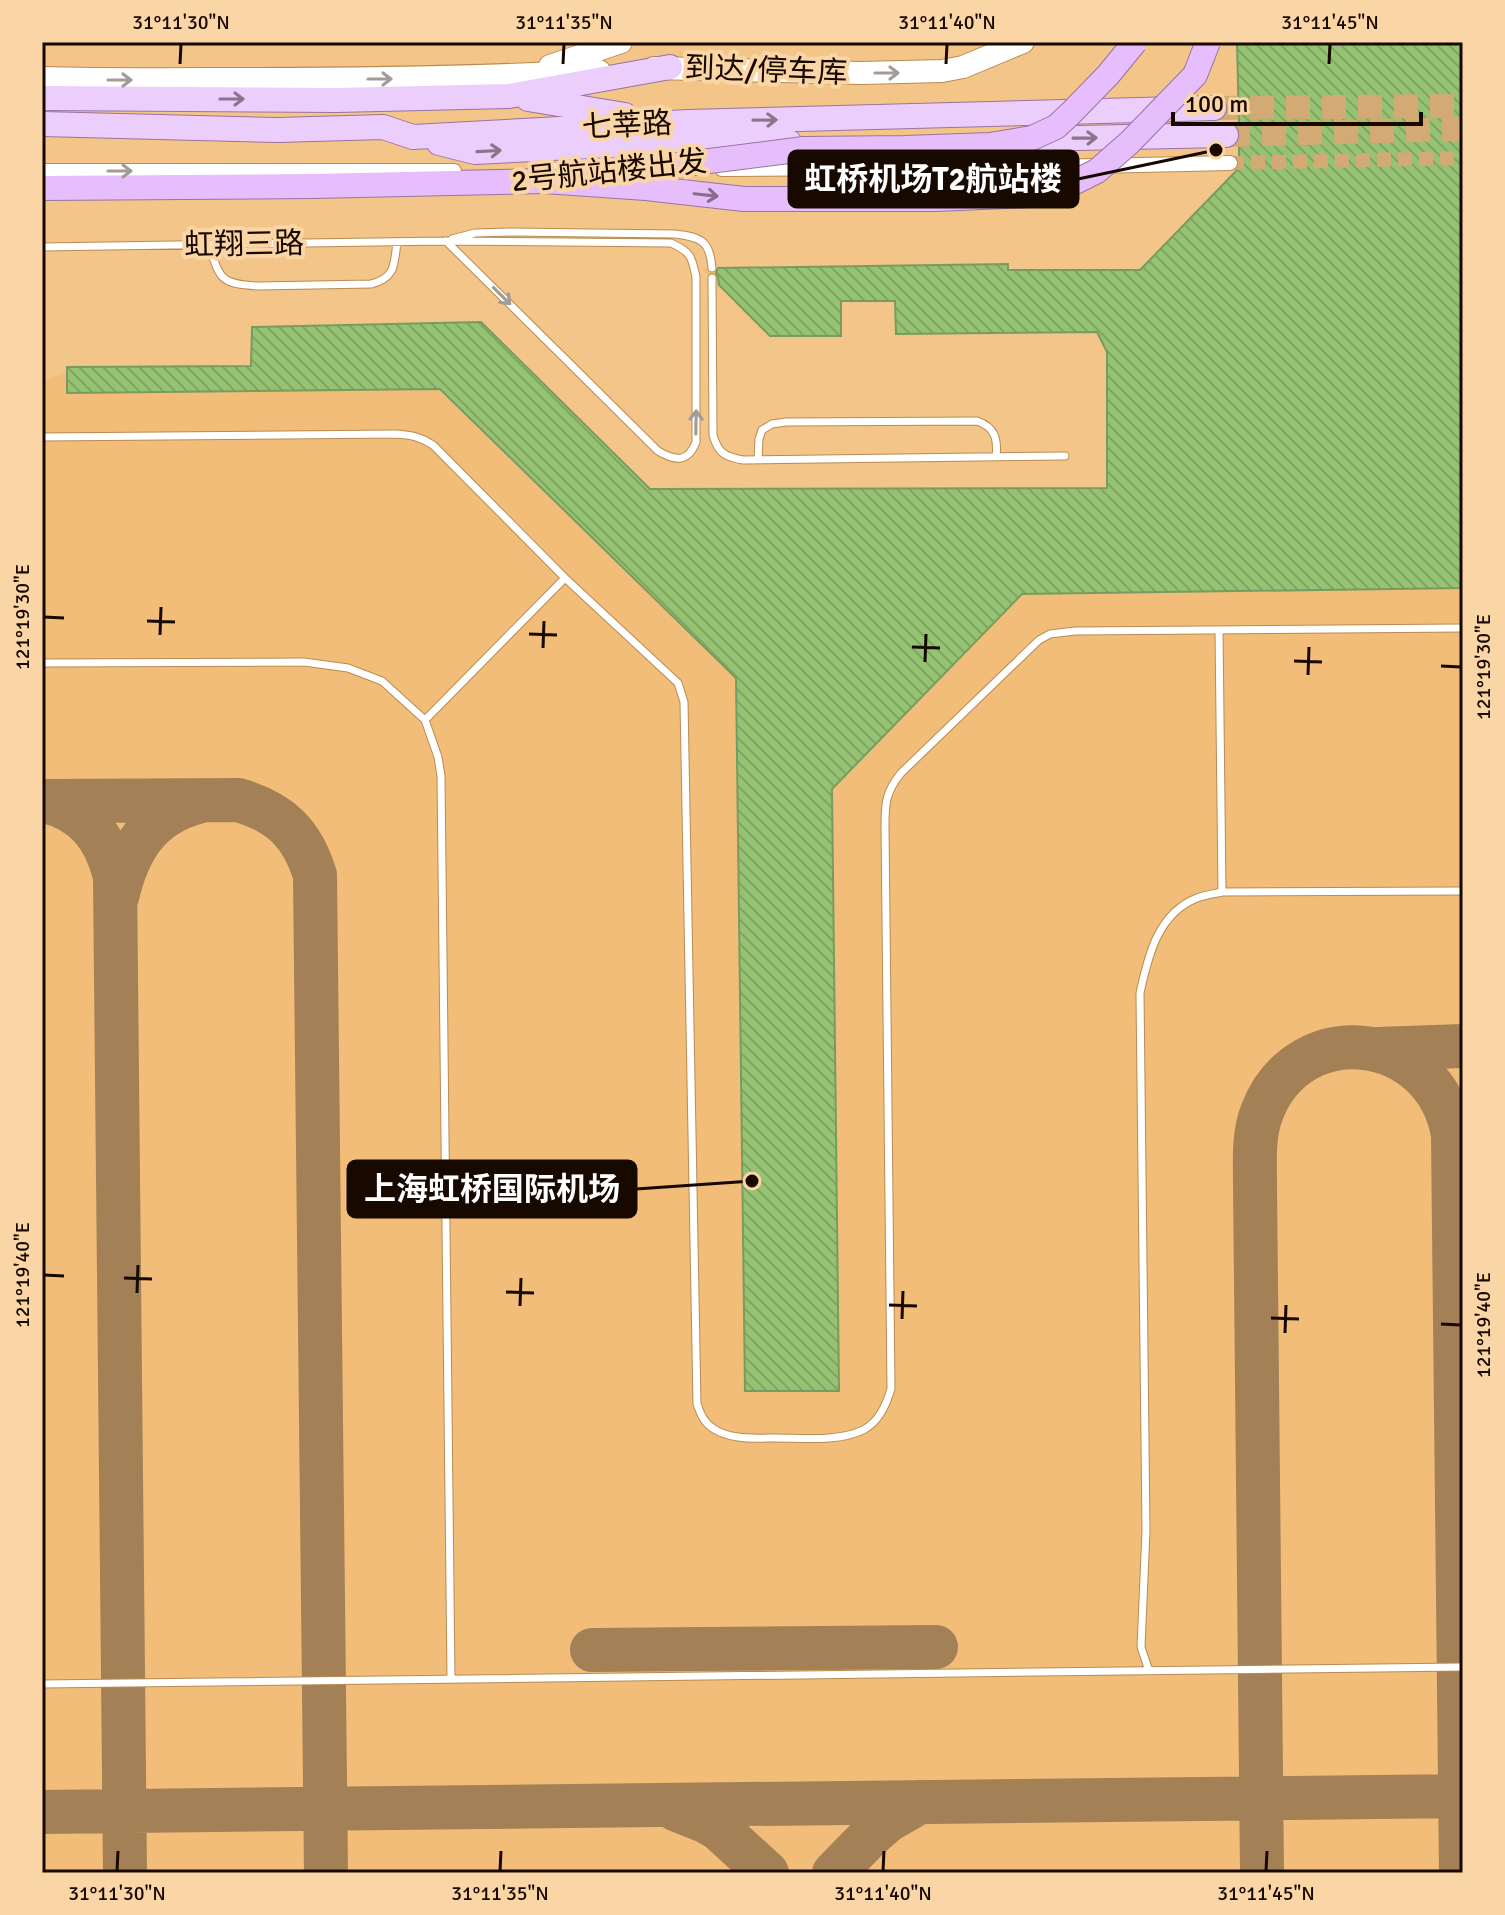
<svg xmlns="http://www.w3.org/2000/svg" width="1505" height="1915" viewBox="0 0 1505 1915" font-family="Signika,'Noto Sans SC',sans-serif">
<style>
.built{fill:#f1bd79}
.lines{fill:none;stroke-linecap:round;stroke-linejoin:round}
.taxiway{stroke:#a38056;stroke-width:44}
.building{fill:url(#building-back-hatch);stroke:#789c5f;stroke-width:2}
.minor-tunnel{stroke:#d3a974;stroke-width:14;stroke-dasharray:14 7;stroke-linecap:butt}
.primary-tunnel{stroke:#d3a974;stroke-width:24;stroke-dasharray:24 12;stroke-linecap:butt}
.service-casing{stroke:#b88c50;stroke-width:9}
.minor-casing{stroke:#b88c50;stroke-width:16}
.secondary-casing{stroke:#b88c50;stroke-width:24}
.primary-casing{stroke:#9973a2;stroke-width:26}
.trunk-casing{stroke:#9973a2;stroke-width:26}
.service{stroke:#fff;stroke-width:7}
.minor{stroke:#fff;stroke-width:14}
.secondary{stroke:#fff;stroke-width:22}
.primary{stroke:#eccefc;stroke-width:24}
.trunk{stroke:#e6befb;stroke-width:24}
.trunk-bridge-casing{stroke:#9973a2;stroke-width:26;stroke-linecap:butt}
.trunk-bridge{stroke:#e6befb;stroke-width:24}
.oneway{stroke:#a29c99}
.oneway2{stroke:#8c758b}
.oneway3{stroke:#896c8a}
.ticks{fill:none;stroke:#170800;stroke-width:3}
.labels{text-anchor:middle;stroke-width:8;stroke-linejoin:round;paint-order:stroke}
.street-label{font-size:30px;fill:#170800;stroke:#fad5a5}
.leader{fill:none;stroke:#170800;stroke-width:3}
.callout-dot{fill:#170800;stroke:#fad5a5;stroke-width:3}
.callout{fill:#170800;stroke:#170800;stroke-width:3}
.callout-label{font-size:32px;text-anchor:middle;font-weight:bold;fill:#fff}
.neatline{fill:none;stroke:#170800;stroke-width:3}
.ticks-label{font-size:20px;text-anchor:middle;fill:#170800}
</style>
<defs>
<pattern id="building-back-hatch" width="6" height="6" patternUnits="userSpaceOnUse" patternTransform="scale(2)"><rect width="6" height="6" fill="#95c373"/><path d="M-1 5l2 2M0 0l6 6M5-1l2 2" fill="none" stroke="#80a662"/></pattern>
</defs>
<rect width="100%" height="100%" fill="#f4c589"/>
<path class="built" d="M1237 42H1463V1873H42V381L66 373 67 367 250 366 252 327 481 322 650 489 1107 488V353L1097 332 896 334 895 301H842L841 336H770L701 268 1008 264V270H1140L1239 168Z"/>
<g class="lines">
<path class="taxiway" d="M42 801 238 800C280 812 302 833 315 875L326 1873
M44 801C85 810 106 838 115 877L125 1873
M117 897C128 850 148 815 198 802
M1377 1049 1463 1046
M592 1650 936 1647
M675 1809 705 1821 719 1829 767 1873
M42 1812 1463 1796
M834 1873 872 1834 887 1821 920 1802
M1262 1873 1255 1185C1255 1160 1253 1135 1262 1112 1300 1014 1436 1032 1453 1135L1461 1873"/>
</g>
<path class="building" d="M1237 42H1463V588L1022 594 832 789 839 1391H745L736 678 440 389 67 393V367L251 366 252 327 481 322 650 489 1107 488V352L1097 332 896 334 895 301H841V336H770L719 285 718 277 716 273 718 268 1008 264V270H1140L1239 168V143L1241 135 1239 127Z"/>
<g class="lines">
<path class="minor-tunnel" d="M1230 163 1463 158"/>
<path class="primary-tunnel" d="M1214 108 1463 106
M1226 135 1463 129"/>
<defs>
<path id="service" d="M452 239 475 233 511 232 675 234C700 237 710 240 712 268
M209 245C220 279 220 284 258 286L371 284C396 278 394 264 397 242
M42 247 446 241 671 243C691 252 692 257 696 277V442C688 463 675 461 658 451L446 241
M712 278 713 435C718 453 725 457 743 460L1065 456
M42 437 396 434C411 435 421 437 433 445L565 578 678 683 684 702 697 1404C701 1415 704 1423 714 1429 722 1434 730 1436 738 1437 750 1439 764 1438 776 1438 803 1438 838 1442 863 1430 879 1422 886 1405 891 1389L885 825C885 802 886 792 901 773L1039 640 1050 634 1075 631 1463 628
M758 460 759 439 762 430 772 424 786 422 977 421C995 427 998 439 996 457
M1219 630 1222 892
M42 663 304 662 348 668 382 681 425 720 438 757 441 776 451 1679
M425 720 565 578
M1149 1671 1141 1647 1146 1531 1140 993C1148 956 1158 913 1197 898 1205 895 1213 894 1222 892L1463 891
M42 1684 1463 1667"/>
<path id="minor" d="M722 169 1050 167 1230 163
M546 170H606
M42 171H454"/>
<path id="secondary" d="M550 66 621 42
M654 68 861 73 942 71 963 67 1023 42
M42 78C113 80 185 79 256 79 371 79 485 77 599 71"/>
<path id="primary" d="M42 98 337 100 509 96 670 67
M528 99 625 115
M42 124 278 130 383 127 413 137 688 122 1214 108
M1029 139 1226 135
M439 143 475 152 611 145 789 142"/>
<path id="trunk" d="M42 188 313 186 544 181"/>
</defs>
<use href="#service" class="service-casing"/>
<use href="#minor" class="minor-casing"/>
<use href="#secondary" class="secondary-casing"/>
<use href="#primary" class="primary-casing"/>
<use href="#trunk" class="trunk-casing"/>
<use href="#service" class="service"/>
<use href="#minor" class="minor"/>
<use href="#secondary" class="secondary"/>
<use href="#primary" class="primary"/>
<use href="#trunk" class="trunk"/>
<defs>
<path id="trunk-bridge" d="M598 175 804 149 905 148 990 145 1032 138 1056 127 1071 113 1108 75 1135 42
M544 181 646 188 744 199H935L1031 195 1067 186 1097 171 1130 142 1195 75 1208 42"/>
</defs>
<use href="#trunk-bridge" class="trunk-bridge-casing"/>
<use href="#trunk-bridge" class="trunk-bridge"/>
</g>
<defs><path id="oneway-shaft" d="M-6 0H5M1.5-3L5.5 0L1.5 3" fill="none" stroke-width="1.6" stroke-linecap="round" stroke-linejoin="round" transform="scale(2)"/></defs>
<g class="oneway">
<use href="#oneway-shaft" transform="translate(887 73)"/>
<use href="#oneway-shaft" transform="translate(380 79)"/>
<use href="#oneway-shaft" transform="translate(120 80)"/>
<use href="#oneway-shaft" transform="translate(120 171)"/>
<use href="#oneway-shaft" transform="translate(502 296) rotate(45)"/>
<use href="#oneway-shaft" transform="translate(696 422) rotate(-89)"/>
</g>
<g class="oneway2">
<use href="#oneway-shaft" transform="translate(232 99)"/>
<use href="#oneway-shaft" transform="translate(765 120) rotate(-1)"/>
<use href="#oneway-shaft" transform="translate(1085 138) rotate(-1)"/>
<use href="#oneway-shaft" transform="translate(489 151) rotate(-3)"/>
</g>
<use class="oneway3" href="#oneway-shaft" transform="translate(706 195) rotate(6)"/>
<path class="ticks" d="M180 64 181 44M563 64 564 44M946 64 947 44M1329 64 1330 44M44 617 64 618M147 621 175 622M529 634 557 635M160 635 161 607M912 647 940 648M543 648 544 621M1294 661 1322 662M925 662 926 634M1441 666 1461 667M1308 675 1309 647M44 1275 64 1276M124 1278 152 1279M506 1292 534 1293M137 1293 138 1265M889 1305 917 1306M520 1306 521 1278M1271 1318 1299 1319M902 1319 903 1291M1441 1324 1461 1325M1285 1333 1286 1305M117 1871 118 1851M500 1871 501 1851M883 1871 884 1851M1266 1871 1267 1851"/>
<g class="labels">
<g class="street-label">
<text transform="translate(766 70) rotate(2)" y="10">到达/停车库</text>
<text transform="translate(627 125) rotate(-3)" y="10">七莘路</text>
<text transform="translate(609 171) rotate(-6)" y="10">2号航站楼出发</text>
<text transform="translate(244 244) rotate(-1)" y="10">虹翔三路</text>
</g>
</g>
<path class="leader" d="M1216 150L1078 179M752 1181L636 1189"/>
<g class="callout-dot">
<circle cx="1216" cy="150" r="8"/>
<circle cx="752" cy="1181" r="8"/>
</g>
<g class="callout">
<rect x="789" y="151" width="289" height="56" rx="8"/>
<rect x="348" y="1161" width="288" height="56" rx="8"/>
</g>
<g class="callout-label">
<text x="933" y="190">虹桥机场T2航站楼</text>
<text x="492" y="1200">上海虹桥国际机场</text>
</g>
<rect width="1505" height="1915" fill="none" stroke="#fad5a5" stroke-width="88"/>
<path d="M1173 112v12h248v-12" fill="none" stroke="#170800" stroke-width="4"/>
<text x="1185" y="112" font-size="24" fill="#170800" stroke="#fad5a5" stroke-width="6" paint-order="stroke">100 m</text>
<rect x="44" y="44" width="1417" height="1827" class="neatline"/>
<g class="ticks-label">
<text x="181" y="29">31°11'30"N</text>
<text x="564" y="29">31°11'35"N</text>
<text x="947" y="29">31°11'40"N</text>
<text x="1330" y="29">31°11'45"N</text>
<text transform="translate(22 617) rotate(-90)" y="7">121°19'30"E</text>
<text transform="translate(1483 667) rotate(-90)" y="7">121°19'30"E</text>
<text transform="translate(22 1275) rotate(-90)" y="7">121°19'40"E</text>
<text transform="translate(1483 1325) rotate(-90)" y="7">121°19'40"E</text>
<text x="117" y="1900">31°11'30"N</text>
<text x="500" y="1900">31°11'35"N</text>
<text x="883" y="1900">31°11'40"N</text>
<text x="1266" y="1900">31°11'45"N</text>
</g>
</svg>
